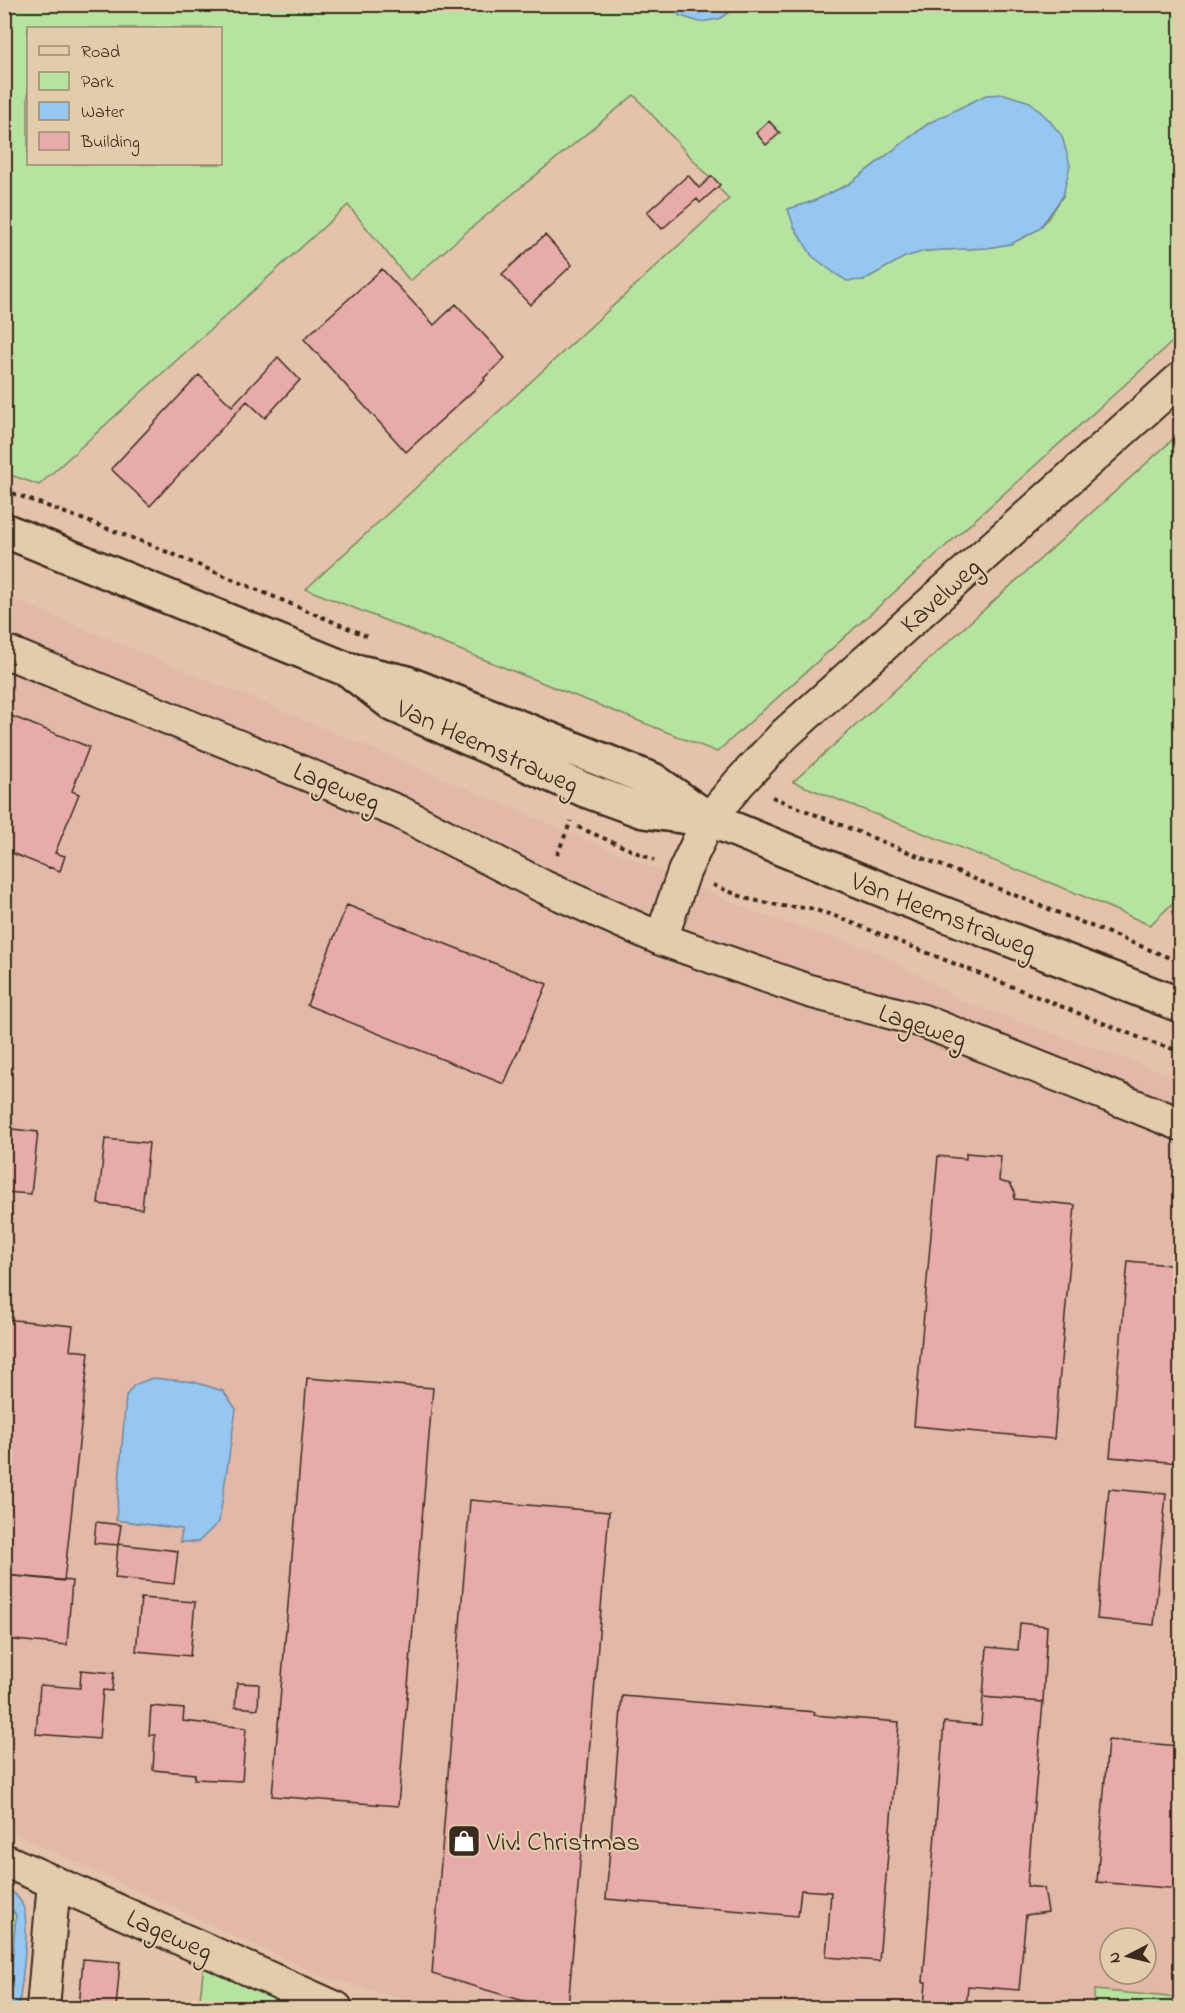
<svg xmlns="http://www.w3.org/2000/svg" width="1185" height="2013" viewBox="0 0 1185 2013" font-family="'Indie Flower',sans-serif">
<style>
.built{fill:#e2b8a8;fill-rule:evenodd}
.green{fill:#b7e3a0;stroke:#79865f;stroke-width:1.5;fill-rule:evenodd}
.water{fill:#95c7f1;stroke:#71889d;stroke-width:1.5}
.building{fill:#e7acaa;stroke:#3b2a1e;stroke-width:1.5}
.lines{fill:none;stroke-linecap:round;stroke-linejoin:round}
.minor-casing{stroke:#3b2a1e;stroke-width:36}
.primary-casing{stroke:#3b2a1e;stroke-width:38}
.path{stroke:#3b2a1e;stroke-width:4;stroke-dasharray:4.5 4.5;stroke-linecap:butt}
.minor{stroke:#e2ccab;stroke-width:32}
.primary{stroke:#e2ccab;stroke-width:33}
.labels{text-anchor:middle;stroke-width:4.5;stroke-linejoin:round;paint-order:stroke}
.street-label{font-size:27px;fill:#3b2a1e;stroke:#e2ccab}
.poi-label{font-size:27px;fill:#3b2a1e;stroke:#e2ccab;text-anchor:start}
</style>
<rect width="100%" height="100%" fill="#e4c2ab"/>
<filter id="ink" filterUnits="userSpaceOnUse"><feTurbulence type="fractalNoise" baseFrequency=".0167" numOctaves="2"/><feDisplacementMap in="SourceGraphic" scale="12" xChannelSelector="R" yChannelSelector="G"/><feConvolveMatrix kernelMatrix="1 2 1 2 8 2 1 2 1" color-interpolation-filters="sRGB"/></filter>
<g filter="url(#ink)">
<path class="built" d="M5 596 413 766 764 916 879 953 963 1002 1180 1078V2008H438L322 1976 5 1829ZM1110 1938H1146V1974H1110Z"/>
<path class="green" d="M669 4 680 16 728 13 732 4 1180 5V335L717 752 306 589 729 199 634 95 471 228 410 281 348 205 39 485 5 473 4 5ZM28 28H220V164H28ZM929 123 1063 196C1056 206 1048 222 1038 229 1005 254 964 247 926 251 904 253 883 269 864 280L788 209 814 201 849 184Z
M1180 433V896L1150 925 1071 891 793 782Z
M4 1908 13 1911 16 1915 8 2008H4Z
M204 1964 297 2008H199Z
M1095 1990 1180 1998V2008H1093Z"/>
<path class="water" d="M669 5H732L728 13 719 19 700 22 680 16Z
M1004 94 1030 102 1049 120 1062 136 1070 165 1063 196 1039 229 1011 244 987 248 925 251 905 257 864 280 847 281 834 273 812 256 794 227 788 209 814 201 849 184 929 123 986 95Z
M152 1378 194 1382 223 1391 236 1409 219 1522 198 1542H180L182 1529 116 1520 126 1396 134 1385Z
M4 1886C12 1891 20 1897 23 1906 31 1928 21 1983 19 2008H8L16 1915 13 1911 5 1908Z"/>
<path class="building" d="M769 121 780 133 766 145 756 133Z
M688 175 699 188 712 176 720 185 700 203 697 199 662 229 647 212Z
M545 235 572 265 530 305 502 274Z
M382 269 434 325 456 304 505 358 484 378 485 380 406 452 304 339Z
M278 357 300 380 265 418 247 401 150 506 111 469 199 375 232 406Z
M4 713 89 747 72 791 79 794 55 853 65 856 60 871 49 867V868L4 850Z
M347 905 547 984 504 1084 307 1005Z
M4 1128 38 1132 31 1194 4 1192Z
M105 1139 149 1143 142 1209 98 1204Z
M966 1153 1001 1156 999 1181 1010 1184 1015 1192 1014 1199 1075 1205 1054 1439 914 1426 938 1156 966 1159Z
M1128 1261 1180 1266V1463L1110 1457Z
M4 1319 73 1326 70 1350 89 1352 64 1581 4 1575Z
M307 1378 433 1388 398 1806 272 1796Z
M1109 1489 1166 1494 1154 1625 1097 1619Z
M470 1500 609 1512 568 2008H548L432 1974Z
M96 1522 121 1525 118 1545 94 1543Z
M118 1544 178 1551 174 1584 115 1578Z
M6 1575 72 1581 67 1645 4 1639Z
M141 1598 195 1602 190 1656 136 1651Z
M1020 1623 1047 1626 1043 1702 983 1697 987 1647 1018 1650Z
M81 1670 114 1673 112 1691 103 1690 99 1739 36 1734 40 1685 80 1688Z
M237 1683 259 1684 258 1709 235 1707Z
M622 1696 815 1712 814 1715 899 1722 879 1961 826 1957 831 1892 801 1890 798 1916 606 1899Z
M983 1697 1043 1702 1027 1886 1044 1888 1048 1912 1026 1915 1019 1990 968 1986 966 2008H924L926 1982H923L944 1722 981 1725Z
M151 1706 184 1709 183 1721 246 1728 242 1781 194 1779 195 1774 153 1770 155 1735H149Z
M1108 1740 1180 1746V1889L1097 1882Z
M83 1959 120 1962 116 2008H79Z"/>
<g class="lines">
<defs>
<path id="minor" d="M4 651 399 812 544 887 661 939 809 991 923 1021 1180 1124
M661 939 684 872 709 819 739 783 785 734 1180 379
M4 1860 336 2008
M43 2008 54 1882"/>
<path id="primary" d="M4 530 346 669 404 682 653 780 709 819 905 899 1180 1005
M355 675 394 705 585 790 643 811 703 819"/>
</defs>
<use href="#minor" class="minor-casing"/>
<use href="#primary" class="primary-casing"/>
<path class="path" d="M4 490 146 543 367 636
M772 797 1180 962
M578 827 654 860
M557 855 571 821
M713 885 748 899 782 906 809 908 835 916 1153 1043 1180 1051"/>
<use href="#minor" class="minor"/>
<use href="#primary" class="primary"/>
</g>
</g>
<defs>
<symbol id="shop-square" viewBox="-11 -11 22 22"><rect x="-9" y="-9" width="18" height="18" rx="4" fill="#3b2a1e" stroke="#e2ccab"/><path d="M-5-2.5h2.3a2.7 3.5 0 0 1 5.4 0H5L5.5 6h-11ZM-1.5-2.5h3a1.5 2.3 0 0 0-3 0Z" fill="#fff"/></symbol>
</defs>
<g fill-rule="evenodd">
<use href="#shop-square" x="445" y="1822" width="38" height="38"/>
</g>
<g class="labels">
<g class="street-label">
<text transform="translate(940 595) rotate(-42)" y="9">Kavelweg</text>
<text transform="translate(488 746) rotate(24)" y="9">Van Heemstraweg</text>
<text transform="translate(337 786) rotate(22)" y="9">Lageweg</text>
<text transform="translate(944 914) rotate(21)" y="9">Van Heemstraweg</text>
<text transform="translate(923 1025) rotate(18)" y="9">Lageweg</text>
<text transform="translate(170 1934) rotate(24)" y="9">Lageweg</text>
</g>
<g class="poi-label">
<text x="487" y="1850">Viv! Christmas</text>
</g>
</g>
<rect width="1185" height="2013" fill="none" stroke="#e2ccab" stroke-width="24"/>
<rect x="12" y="12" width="1161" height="1989" fill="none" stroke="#3b2a1e" stroke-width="2" filter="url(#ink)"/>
<rect x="27" y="27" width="195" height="138" fill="#e2ccab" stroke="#9f8b73" stroke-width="1.5"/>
<rect x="39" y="46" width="30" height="9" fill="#e2ccab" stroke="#9f8b73" stroke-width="1.5"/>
<text x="81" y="57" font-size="18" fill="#3b2a1e">Road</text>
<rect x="39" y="72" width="30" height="18" fill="#b7e3a0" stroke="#9f8b73" stroke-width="1.5"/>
<text x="81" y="87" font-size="18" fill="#3b2a1e">Park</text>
<rect x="39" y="102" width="30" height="18" fill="#95c7f1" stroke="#9f8b73" stroke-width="1.5"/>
<text x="81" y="117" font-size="18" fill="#3b2a1e">Water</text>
<rect x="39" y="132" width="30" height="18" fill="#e7acaa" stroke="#9f8b73" stroke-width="1.5"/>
<text x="81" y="147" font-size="18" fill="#3b2a1e">Building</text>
<g transform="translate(1128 1956) rotate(263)"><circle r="28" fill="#e2ccab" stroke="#9f8b73" stroke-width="1.5"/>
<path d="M0-4.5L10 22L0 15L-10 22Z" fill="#3b2a1e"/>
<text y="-9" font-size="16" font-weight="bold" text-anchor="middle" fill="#3b2a1e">N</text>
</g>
</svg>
